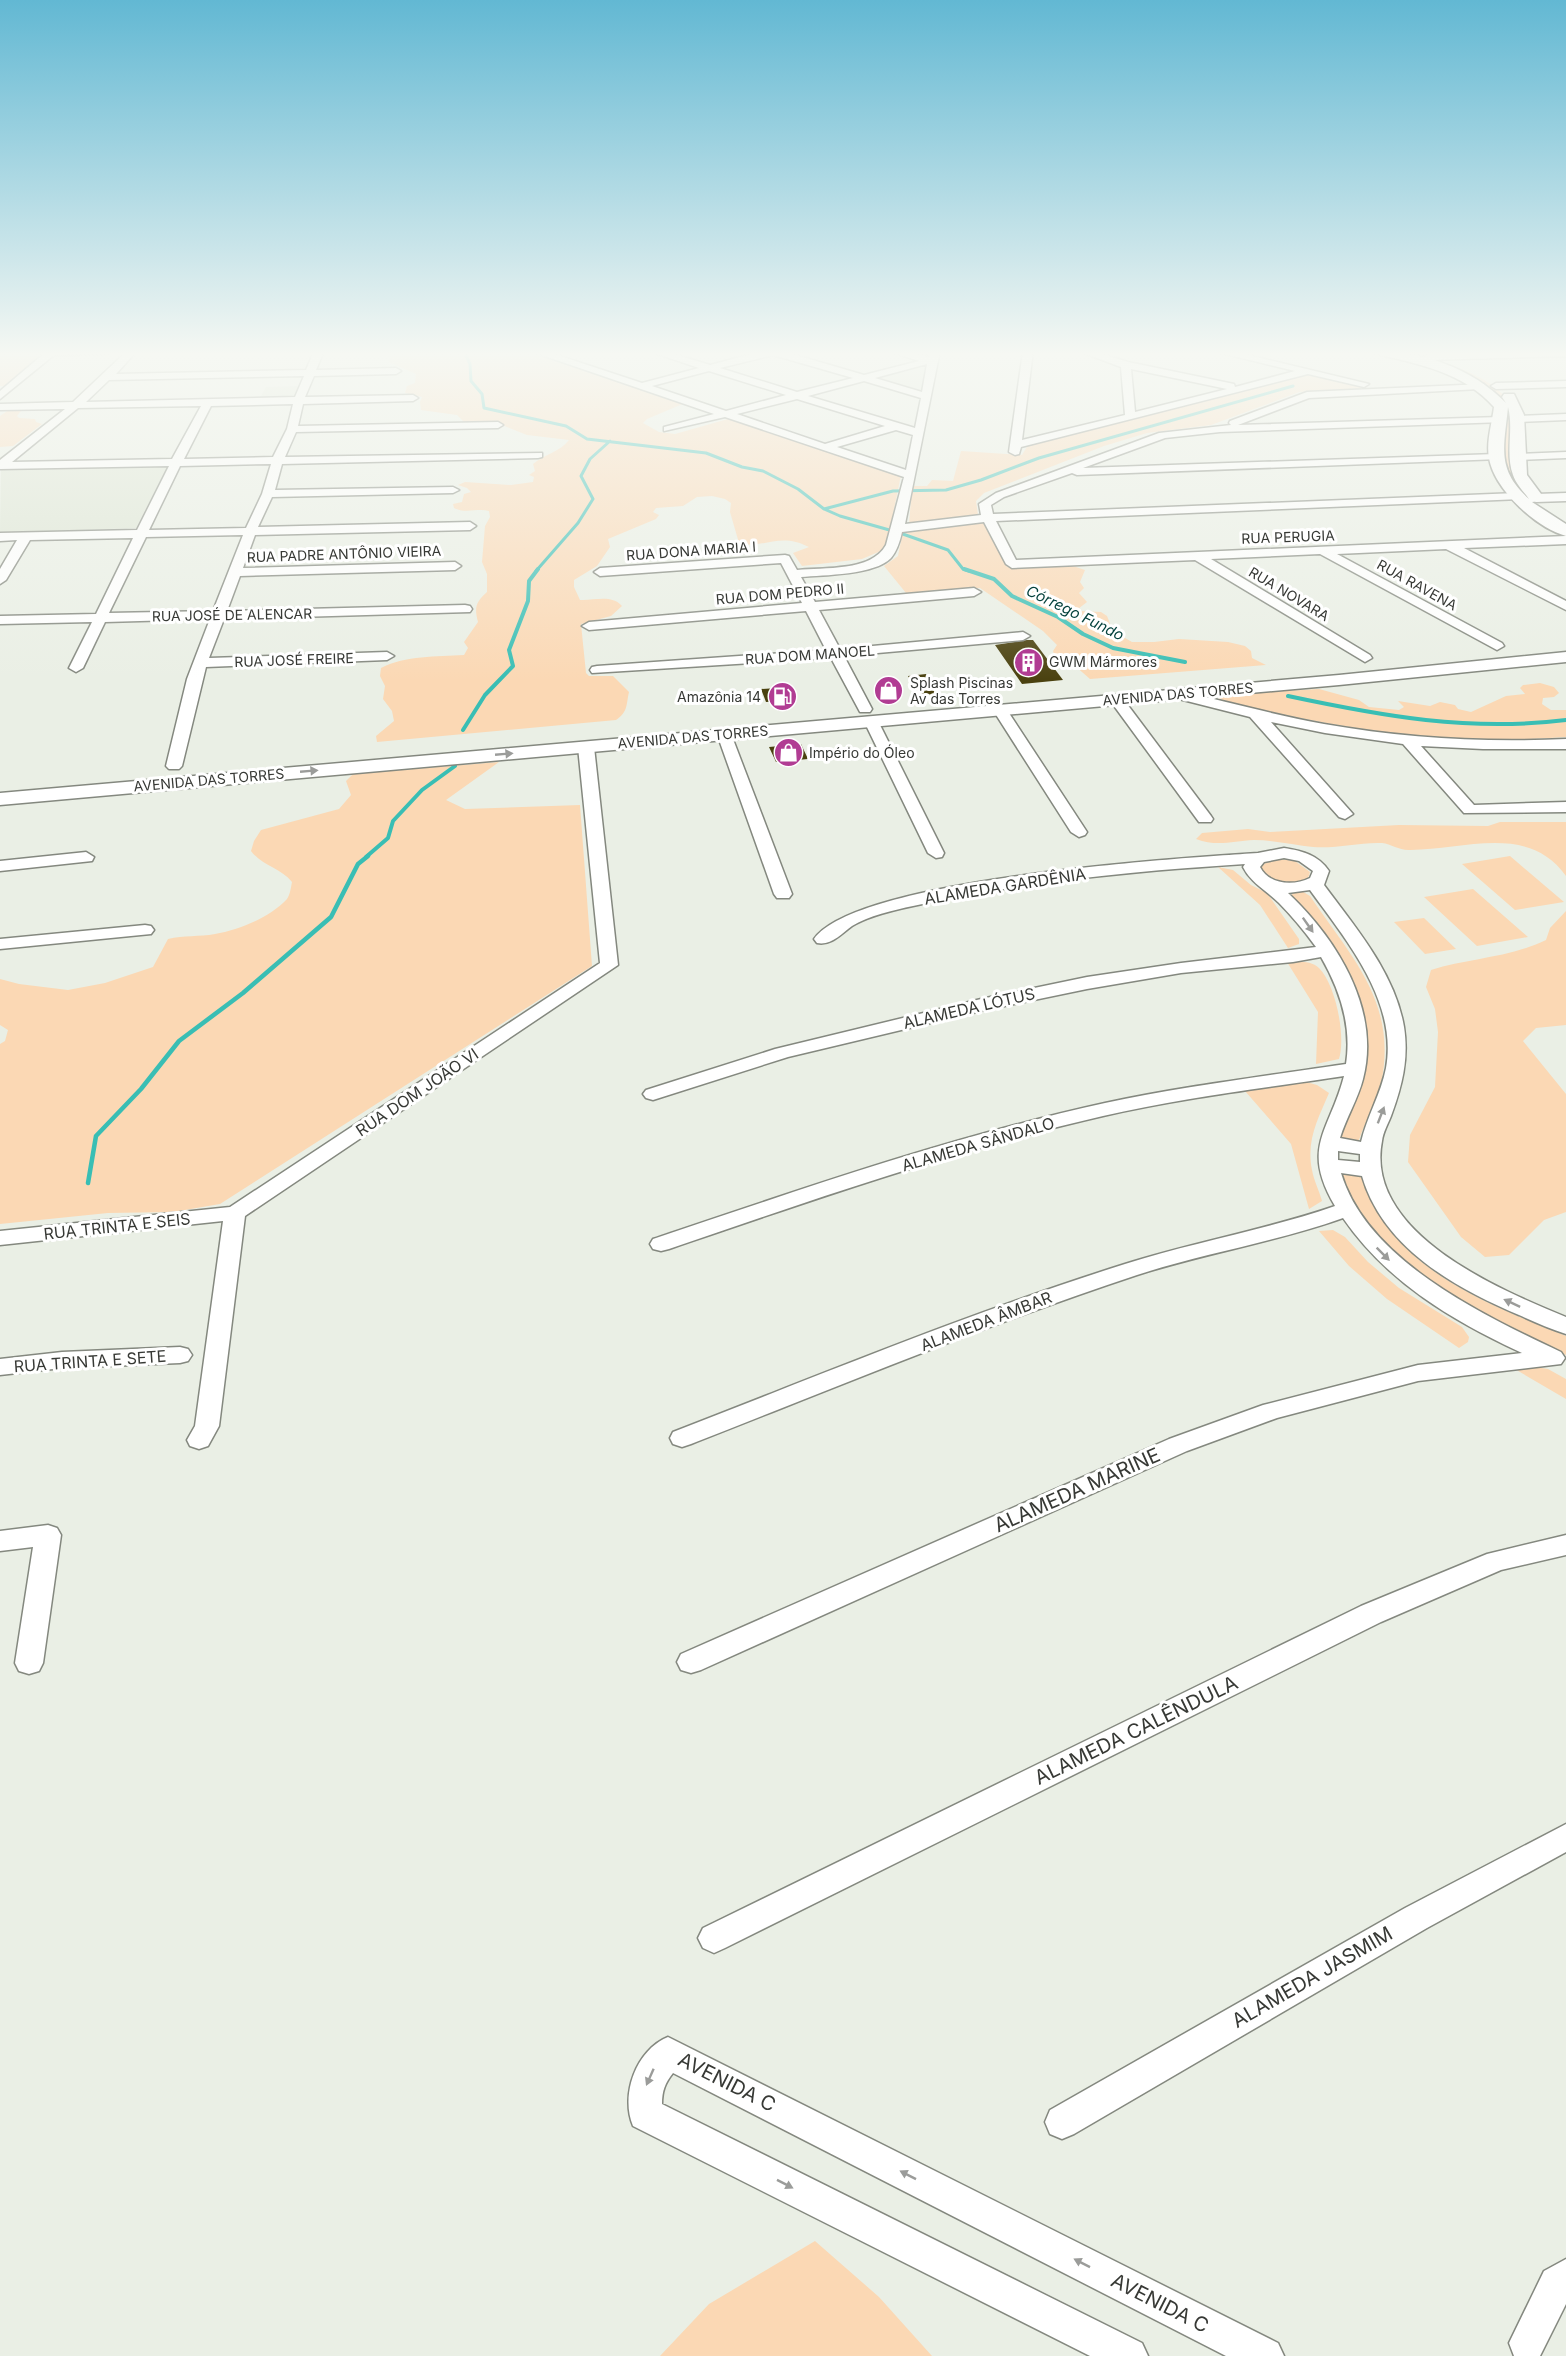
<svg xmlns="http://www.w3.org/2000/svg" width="1566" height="2356" viewBox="0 0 1566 2356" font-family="Inter,sans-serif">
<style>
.built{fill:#dce4d3}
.green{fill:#fbd8b4}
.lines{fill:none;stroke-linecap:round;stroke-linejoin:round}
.stream-far2{stroke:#39beb4;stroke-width:3}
.stream-far1{stroke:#39beb4;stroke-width:4}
.stream{stroke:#39beb4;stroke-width:4.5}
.building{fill:#4a410f}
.minor-casing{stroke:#84887f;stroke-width:3}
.major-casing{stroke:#84887f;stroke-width:3}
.minor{fill:#fff;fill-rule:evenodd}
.major{fill:#fff;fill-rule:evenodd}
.oneway{fill:#9b9c9a}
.labels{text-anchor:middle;stroke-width:6;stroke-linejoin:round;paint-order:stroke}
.far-street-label{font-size:14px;fill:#373935;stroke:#fff}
.far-poi-label{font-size:14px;fill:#373935;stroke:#fff;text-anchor:start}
.far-water-label{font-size:15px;font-style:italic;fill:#05423d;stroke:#fff}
.street-label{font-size:16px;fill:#373935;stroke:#fff}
.near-street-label{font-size:20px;fill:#373935;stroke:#fff}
</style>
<rect width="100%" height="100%" fill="#eaefe5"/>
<path class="built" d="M929 362 922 393 870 378Z
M300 386 294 397 260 398 266 387Z
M169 464 136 528 0 533 1 468Z"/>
<path class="green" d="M0 351 42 353 5 386H0Z
M391 351H525L685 403 647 419 643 423 659 432 675 434 728 419 901 475 888 539 883 550 862 559 802 566 793 553 809 547C779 531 763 550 739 543L730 512 731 503 725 499 712 496 697 497 683 506 656 508 653 512 659 515 656 519 608 539 610 547 597 566 574 580V587L580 600C594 601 611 594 622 606L611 616 581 624 586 673 589 676H613L629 692C626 705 628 712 616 720L377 742 376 736 394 721 392 711 383 699 385 686 380 676 381 668C406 655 436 657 464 655L468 648 464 642 478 622C474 607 476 602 487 592V574L482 562 485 526 490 517 489 511C478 508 465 514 454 508L453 504 462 502 464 494 471 492 467 488 458 485 465 482 511 485 533 482 534 477 529 475 535 471 533 464C544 455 561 451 569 440L527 435 497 423H465L457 415 421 410 420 402 422 397 405 393 407 386 415 383 416 374 389 362Z
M1388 351C1418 351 1495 374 1509 403 1514 415 1513 458 1513 473H1509L1502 454 1505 419 1486 388Z
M1310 372 1365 386 1367 388 1299 392 1211 425 1147 433 1104 446 984 493 976 501 978 515 976 516 909 525 912 486H927L932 480 953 481 961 451 1022 455 1028 445Z
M13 407H24L17 416 19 418 35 419 36 422 42 424 13 446 0 447V416Z
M984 521 1007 567 1070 565 1085 570 1080 582 1084 588 1079 593 1087 602 1078 609 1080 611 1101 612 1107 616 1113 631 1132 642H1154L1179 639 1228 642 1245 646 1251 651 1252 658 1266 665 1090 679 1074 665 1055 657 1053 651 1057 645 1043 631 980 588 906 593 884 566 898 556 903 531Z
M1540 683 1554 687 1559 693 1554 697 1543 698 1542 704 1551 710H1566V737C1449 746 1332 729 1219 699L1218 695 1319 689 1359 700 1369 707 1399 710 1404 707 1398 701 1430 706 1440 702 1455 705 1458 709 1471 712 1506 696 1525 694 1520 688 1523 685Z
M499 762 446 800 465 809 580 805 592 966 220 1204 173 1212 108 1213 0 1224V1044L5 1041 8 1030 0 1025V979L19 984 68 990 105 983 153 967 168 939C184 935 199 937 215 934 239 930 269 918 287 899 290 895 291 887 292 882 281 868 262 866 251 851L254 841 261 830 339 809 351 795 346 781 353 774Z
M1500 822H1566V876C1528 822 1461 851 1408 850 1399 850 1391 844 1382 843 1359 842 1336 849 1313 847 1294 845 1274 840 1254 840 1233 841 1217 847 1196 839L1202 833 1248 829 1270 832 1399 825 1488 826Z
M1510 856 1564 902 1515 910 1462 864Z
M1279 859 1295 861 1310 872C1306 895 1271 879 1259 873L1260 865Z
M1218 867 1233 870 1251 885 1267 893 1299 939V944L1288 948 1260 905Z
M1473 889 1528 937 1477 946 1424 897Z
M1300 890 1310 896C1352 958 1398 1003 1381 1084 1377 1103 1365 1121 1359 1140H1343L1339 1132C1347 1114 1358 1095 1363 1077 1381 1008 1329 949 1292 896V893Z
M1566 911V1025L1536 1028 1523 1041 1566 1094V1212L1544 1220 1509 1255 1485 1257 1461 1237 1408 1162 1410 1135 1435 1087 1438 1032 1435 1009 1426 987 1431 970C1469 958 1509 958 1546 940L1550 928Z
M1424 918 1456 949 1425 954 1394 922Z
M1287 962C1297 962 1311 960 1319 968 1336 985 1346 1037 1339 1059L1316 1064 1318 1012Z
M1306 1082 1317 1085 1329 1093C1318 1119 1306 1140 1312 1170 1314 1181 1319 1190 1322 1201L1309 1209 1291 1144 1245 1091Z
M1342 1172 1358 1173 1361 1176C1367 1190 1372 1205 1381 1218 1423 1281 1499 1308 1566 1336V1355L1492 1320 1400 1263 1353 1208 1340 1174Z
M1333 1230 1345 1237 1368 1262 1399 1288 1462 1327 1469 1337 1468 1342 1459 1348 1387 1299 1349 1266 1319 1231Z
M1529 1366 1548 1369 1566 1379V1399L1513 1368Z
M815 2241 879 2297 932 2356H660L709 2304Z"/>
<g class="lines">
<path class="stream-far2" d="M464 351 470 364 471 381 482 394 484 408 566 426 587 439 706 453 742 467 763 471 798 489 824 509 840 516 900 533 948 550 963 569 969 571
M824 509 893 491 946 490 981 480 1039 458 1293 386
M536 571 578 523 593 499 581 476 590 459 610 441"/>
<path class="stream-far1" d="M964 569 994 579 1012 596 1058 617 1083 634 1113 648 1185 662
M1288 696C1382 716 1469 732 1566 720
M463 730 485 695 513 666 509 650 528 601 529 581 538 569
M366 857 388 838 393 821 422 790 455 766"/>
<path class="stream" d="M88 1183 96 1136 141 1089 179 1041 243 993 331 917 358 864 368 856"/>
</g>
<path class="building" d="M1027 640H1033L1063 680 1022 684 995 645Z
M926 674 936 694 918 695 908 676Z
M778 688 784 701 766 702 761 689Z
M801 744 808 759 776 762 769 747Z"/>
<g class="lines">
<defs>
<path id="minor" d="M47 351H112L107 354 54 355 0 399V391Z
M127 351H137L116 374 306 370 314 351H324L316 370 396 368 401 371 396 374 314 376 305 397 413 395 418 398 413 401 303 404 298 426 498 422 503 425 498 428 296 432 285 457 542 453V457L538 458 282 464 275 490 453 487 459 490 453 493 272 497 258 527 470 522 476 526 470 530 255 535 243 568 455 562 461 566 455 570 240 576 227 611 465 605 470 606 472 609 470 612 224 619 209 658 387 652 394 656 387 660 206 667 182 766 179 769H169L166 766 187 679 210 619 105 622 83 668 76 672 69 668 92 622 0 624V616L96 614 133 538 30 540 6 580 0 584V569L17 540 0 541V533L137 530 169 466 0 469V460L65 409 0 410V404L73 402ZM304 376 295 397 86 402 109 380ZM293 404 287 429 273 457 184 459 211 406ZM201 406 172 459 12 462 78 408ZM271 464 262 494 246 528 149 530 180 466ZM243 535 213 611 109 613 146 537Z
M530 351H545L642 383 699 368 649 351H664L710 365 763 351H782L864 375 919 361 889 351H906L929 357 930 351H940L905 524 981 515 979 504 996 493 1159 433 1231 425 1229 423 1230 421 1307 392 1484 384V388L1480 389 1309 398 1238 425 1500 417 1505 420 1504 422 1220 432 1165 438 1083 468 1496 454 1500 455V459L1077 475 1072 473 1004 497 991 505 993 514 1517 493 1521 495V499L996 521 1016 560 1566 536V544L1464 548 1566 601V610L1446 549 1337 554 1502 643 1504 646 1497 650 1320 554 1211 559 1370 655 1372 658 1365 662 1195 560 1012 568 1006 564 984 522 902 532C900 541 897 551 891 558 875 575 824 575 801 577L815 602 974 588 981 592 974 596 819 610 840 649 1023 632 1030 636 1023 640 844 656 872 709 870 712H860L831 658 592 673 590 670 592 667 597 666 826 650 806 611 589 630 582 626 589 622 802 603 781 563 600 576 594 572 600 568 785 555 789 556 797 570C824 567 871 572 886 545L904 477 725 417 664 431V427L714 414ZM773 355 853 378 797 392 720 368ZM927 364 922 392 875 378ZM709 371 786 395 726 411 652 386ZM864 381 921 398 915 428 808 396ZM797 399 885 426 825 444 737 414ZM896 430 913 435 906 470 837 447Z
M1023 351H1033L1022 440 1125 415 1121 367 1078 351H1093L1128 362 1234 384 1235 387 1295 371 1213 351H1231L1369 384 1364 387 1308 374 1021 447 1019 454 1015 455 1009 452ZM1131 369 1227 389 1135 412Z
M1566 351V356L1429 360 1424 357 1429 354Z
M1566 381V387L1496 389 1491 386 1496 383Z
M1566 414V420L1518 422 1513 419 1518 416Z
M1566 452V458L1518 460 1512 457 1518 454Z
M1566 493V501L1536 502 1530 498 1536 494Z
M1176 690C1225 701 1274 715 1324 724 1404 738 1485 743 1566 739V749H1483L1421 746 1474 805 1566 802V812L1464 813 1403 744 1325 733 1271 722 1353 814 1345 819 1339 817 1250 717 1171 697 1169 694 1171 691Z
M1116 695 1121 696 1211 816 1213 819 1211 822H1199L1109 699Z
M1000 706 1007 710 1087 832 1085 835 1079 837 1071 832 993 710Z
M871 717 878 721 944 853 942 857 936 858 928 853 864 721Z
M724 730 731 734 792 894 789 898H777L774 894 717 734Z
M586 742 594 747 618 965 245 1216 219 1426 208 1446 199 1449 190 1446 187 1440 195 1426 223 1221 0 1245V1231L230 1207 600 963 578 747Z
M1284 848C1303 851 1318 855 1329 871L1324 885C1355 927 1395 973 1404 1027 1409 1059 1402 1086 1391 1116 1388 1124 1383 1132 1382 1141 1364 1233 1500 1290 1566 1317V1334C1550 1329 1534 1322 1519 1315 1455 1288 1383 1248 1362 1176L1341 1173C1367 1261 1485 1316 1561 1352L1565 1358 1561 1364 1418 1381 1277 1418 1187 1451 701 1670 691 1673 681 1670 677 1662 681 1654 1169 1439 1263 1405 1418 1365 1522 1353C1453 1321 1387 1282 1343 1218 1276 1242 1205 1253 1137 1275 986 1325 839 1386 691 1444L682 1447 673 1444 670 1438 673 1432C823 1374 972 1312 1125 1264 1194 1242 1266 1230 1335 1206 1300 1147 1330 1131 1344 1076 1264 1088 1182 1098 1103 1116 955 1150 812 1200 669 1249L661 1251 653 1249 650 1244 653 1239C802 1189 951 1137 1105 1103 1184 1086 1266 1076 1346 1064 1352 1026 1340 990 1321 957L1293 962 1181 973 1087 989 981 1011 788 1057 653 1100 646 1098 643 1094 646 1090 775 1049 981 999 1087 977 1181 963 1316 947C1305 932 1293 917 1279 903 1267 891 1251 883 1243 867L1245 864C1134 871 1022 882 913 906 894 910 868 916 852 926 841 934 831 946 817 943L814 939C855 879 1179 858 1258 853ZM1284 858 1299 861 1313 871 1310 878C1294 886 1269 885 1260 867L1264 862ZM1310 890C1346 940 1398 1001 1386 1068 1381 1094 1367 1116 1361 1142L1340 1138C1346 1118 1358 1099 1363 1079 1381 1010 1337 939 1288 893ZM1338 1151 1360 1154V1162L1338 1160Z
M86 852 94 857 92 861 0 871V861Z
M145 925 151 926 154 930 151 934 0 949V939Z
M180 1347 188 1349 192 1355 188 1361 180 1363 62 1368 0 1375V1359L62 1352Z
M48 1525 57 1528 61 1535 43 1663 39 1671 29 1674 19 1671 15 1663 33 1547 0 1551V1531Z
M1566 1535V1555L1501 1570 1381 1622 725 1948 714 1953 703 1948 698 1938 703 1928 1361 1606 1487 1554Z
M1566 1824V1852L1427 1928 1074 2134 1062 2139 1050 2134 1045 2122 1050 2110 1405 1908Z
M668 2037 1278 2343 1284 2356H1226L673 2073C665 2083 662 2091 662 2104L1142 2343 1148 2356H1090L633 2126C620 2095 636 2050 668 2037Z
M1566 2259V2304L1540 2356H1514L1509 2343 1544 2271Z"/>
<path id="major" d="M1374 351C1422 351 1472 368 1506 403L1502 397 1504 394H1514L1524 415 1527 475 1544 498 1541 501 1532 502 1566 524V536C1536 528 1494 489 1489 458 1486 442 1492 423 1494 407 1463 372 1419 364 1376 354ZM1508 407C1514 429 1505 453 1513 475 1516 484 1524 492 1529 499 1496 469 1504 448 1508 407Z
M1566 652V662L1339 685 0 805V793L1339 675Z"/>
</defs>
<use href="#minor" class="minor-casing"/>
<use href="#major" class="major-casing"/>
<use href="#minor" class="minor"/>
<use href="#major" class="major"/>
</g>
<defs><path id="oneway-solid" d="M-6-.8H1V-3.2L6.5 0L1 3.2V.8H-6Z" transform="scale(1.5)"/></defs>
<g class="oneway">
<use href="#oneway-solid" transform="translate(504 754) rotate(-5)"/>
<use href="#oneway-solid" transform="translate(309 771) rotate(-5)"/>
<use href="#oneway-solid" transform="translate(1308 925) rotate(55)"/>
<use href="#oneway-solid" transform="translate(1381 1115) rotate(-69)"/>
<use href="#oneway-solid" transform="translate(1383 1254) rotate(45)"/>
<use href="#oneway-solid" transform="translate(1512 1303) rotate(-155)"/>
<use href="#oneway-solid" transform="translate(650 2077) rotate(114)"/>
<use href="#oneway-solid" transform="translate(908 2175) rotate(-153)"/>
<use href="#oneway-solid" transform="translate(785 2184) rotate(27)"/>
<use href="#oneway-solid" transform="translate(1082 2263) rotate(-153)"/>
</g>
<linearGradient id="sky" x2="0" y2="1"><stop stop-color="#62b8d3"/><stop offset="0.52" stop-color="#f6f8f3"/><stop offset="1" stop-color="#f6f8f3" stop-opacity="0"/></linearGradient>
<rect width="1566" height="681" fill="url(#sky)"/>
<defs>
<symbol id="building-disc" viewBox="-11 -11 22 22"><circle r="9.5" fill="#b13c93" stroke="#fff"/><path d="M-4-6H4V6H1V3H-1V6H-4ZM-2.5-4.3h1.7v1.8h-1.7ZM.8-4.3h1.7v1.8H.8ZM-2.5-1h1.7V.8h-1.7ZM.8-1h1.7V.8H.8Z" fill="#fff"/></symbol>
<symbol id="shop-disc" viewBox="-11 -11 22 22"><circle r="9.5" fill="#b13c93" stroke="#fff"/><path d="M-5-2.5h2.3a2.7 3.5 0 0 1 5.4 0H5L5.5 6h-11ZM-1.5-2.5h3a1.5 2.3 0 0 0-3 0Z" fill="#fff"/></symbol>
<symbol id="fuel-disc" viewBox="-11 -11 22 22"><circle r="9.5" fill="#b13c93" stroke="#fff"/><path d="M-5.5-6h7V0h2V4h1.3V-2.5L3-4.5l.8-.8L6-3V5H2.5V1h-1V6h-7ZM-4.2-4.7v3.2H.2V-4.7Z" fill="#fff"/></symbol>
</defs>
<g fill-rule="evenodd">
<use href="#building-disc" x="1012" y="646" width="33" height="33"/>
<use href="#shop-disc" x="872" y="674" width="33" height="33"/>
<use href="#fuel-disc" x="766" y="680" width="33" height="33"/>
<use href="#shop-disc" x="772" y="736" width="33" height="33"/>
</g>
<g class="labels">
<g class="far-street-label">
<text transform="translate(1288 537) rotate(-2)" y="5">RUA PERUGIA</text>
<text transform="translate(691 551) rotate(-4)" y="5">RUA DONA MARIA I</text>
<text transform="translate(344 554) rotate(-2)" y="5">RUA PADRE ANTÔNIO VIEIRA</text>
<text transform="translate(1417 585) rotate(29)" y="5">RUA RAVENA</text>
<text transform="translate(780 594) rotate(-5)" y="5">RUA DOM PEDRO II</text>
<text transform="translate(1289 594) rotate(31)" y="5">RUA NOVARA</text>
<text transform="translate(232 615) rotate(-1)" y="5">RUA JOSÉ DE ALENCAR</text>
<text transform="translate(810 655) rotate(-4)" y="5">RUA DOM MANOEL</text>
<text transform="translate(294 660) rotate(-2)" y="5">RUA JOSÉ FREIRE</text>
<text transform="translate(1178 694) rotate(-5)" y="5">AVENIDA DAS TORRES</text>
<text transform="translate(693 737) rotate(-5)" y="5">AVENIDA DAS TORRES</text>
<text transform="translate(209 780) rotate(-5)" y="5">AVENIDA DAS TORRES</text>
</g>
<g class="far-poi-label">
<text x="1049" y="667">GWM Mármores</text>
<text x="910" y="688">Splash Piscinas<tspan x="910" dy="16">Av das Torres</tspan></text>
<text x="761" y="702" text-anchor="end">Amazônia 14</text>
<text x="809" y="758">Império do Óleo</text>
</g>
<g class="far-water-label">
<text transform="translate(1075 613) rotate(26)" y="5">Córrego Fundo</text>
</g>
<g class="street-label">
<text transform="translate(1005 886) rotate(-9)" y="6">ALAMEDA GARDÊNIA</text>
<text transform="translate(969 1008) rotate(-13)" y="6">ALAMEDA LÓTUS</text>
<text transform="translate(417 1092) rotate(-34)" y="6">RUA DOM JOÃO VI</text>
<text transform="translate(978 1144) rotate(-16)" y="6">ALAMEDA SÂNDALO</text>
<text transform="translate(117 1226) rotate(-6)" y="6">RUA TRINTA E SEIS</text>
<text transform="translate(986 1321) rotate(-21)" y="6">ALAMEDA ÂMBAR</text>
<text transform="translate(90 1361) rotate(-4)" y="6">RUA TRINTA E SETE</text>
</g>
<g class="near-street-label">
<text transform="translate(1077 1490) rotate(-24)" y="7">ALAMEDA MARINE</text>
<text transform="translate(1136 1730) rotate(-26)" y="7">ALAMEDA CALÊNDULA</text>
<text transform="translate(1312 1977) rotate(-30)" y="7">ALAMEDA JASMIM</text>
<text transform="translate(727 2082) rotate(27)" y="7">AVENIDA C</text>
<text transform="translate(1160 2303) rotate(27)" y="7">AVENIDA C</text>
</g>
</g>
</svg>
